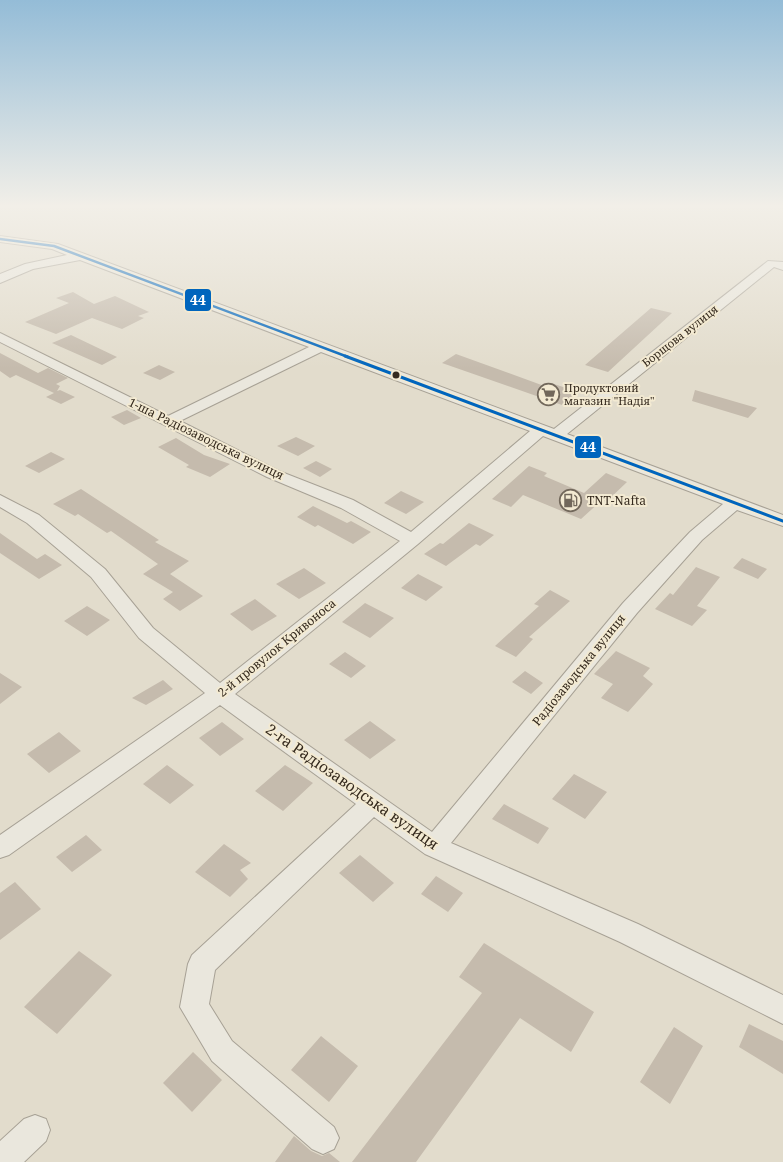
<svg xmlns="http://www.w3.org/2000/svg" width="783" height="1162" viewBox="0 0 783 1162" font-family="'Noto Serif',serif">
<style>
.building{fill:#c5bbad}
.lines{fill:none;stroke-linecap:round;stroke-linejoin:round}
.minor-casing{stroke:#a7a195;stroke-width:2}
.minor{fill:#eae7dd;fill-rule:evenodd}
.bus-1-far1-casing{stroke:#f3ead2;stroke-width:5}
.bus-1-casing{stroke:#f3ead2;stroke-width:6}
.bus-1-far1{stroke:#0065bd;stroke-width:2.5}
.bus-1{stroke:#0065bd;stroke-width:3}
.bus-dot{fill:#352a1e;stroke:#f3ead2;stroke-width:2}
.labels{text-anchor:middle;stroke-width:4;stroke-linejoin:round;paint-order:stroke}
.far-street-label{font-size:11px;fill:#352a1e;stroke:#f3ead2}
.far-poi-label{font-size:11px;fill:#352a1e;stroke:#f3ead2;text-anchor:start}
.street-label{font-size:12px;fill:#352a1e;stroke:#f3ead2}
.poi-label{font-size:12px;fill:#352a1e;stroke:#f3ead2;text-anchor:start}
.near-street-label{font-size:15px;fill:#352a1e;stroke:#f3ead2}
.line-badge{stroke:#f3ead2;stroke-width:2}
.badge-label{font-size:14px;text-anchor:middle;font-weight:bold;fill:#fff}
</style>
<rect width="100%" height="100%" fill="#e2dccc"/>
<path class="building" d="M73 292 94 304 115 296 149 312 138 316 144 318 122 329 92 318 56 334 25 322 69 303 56 298Z
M651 308 672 313 608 372 585 365Z
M71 335 117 357 102 365 52 343Z
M0 353 38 373 48 368 68 378 56 384 60 386 57 391 60 390 75 397 61 404 46 397 54 393 16 375 10 378 0 371Z
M456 354 547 387 551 383 578 392 562 405 442 363Z
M159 365 175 372 160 380 143 373Z
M695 390 757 408 748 418 692 401Z
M127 410 141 418 124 425 111 417Z
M296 437 315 446 298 456 277 446Z
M176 438 204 455 230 464 210 477 186 467 189 465 158 447Z
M51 452 65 459 39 473 25 466Z
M316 461 332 469 320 477 303 468Z
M529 466 547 473 544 476 584 493 606 473 627 482 606 502 602 500 581 519 523 495 511 507 492 499Z
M81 489 159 540 155 542 189 561 170 574 203 596 180 611 163 599 173 592 143 574 158 564 111 531 107 533 78 514 75 516 53 504Z
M401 491 424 502 406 514 384 503Z
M313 506 347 523 351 521 371 532 353 544 318 525 315 527 297 517Z
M469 523 494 535 480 546 476 544 446 566 424 554 440 543 443 544Z
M0 533 37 559 45 554 62 565 39 579 0 553Z
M742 558 767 569 758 579 733 568Z
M696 567 720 577 697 606 707 610 692 626 655 609 670 593 673 595Z
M304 568 326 583 299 599 276 584Z
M418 574 443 587 426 601 401 588Z
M550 590 570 601 529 637 533 639 516 657 495 646 539 606 534 604Z
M255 599 277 616 252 631 230 614Z
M365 603 394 618 370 638 342 622Z
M87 606 110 620 87 636 64 621Z
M616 651 650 668 643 676 653 684 628 712 601 698 613 684 594 674Z
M345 652 366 666 351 678 329 664Z
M525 671 543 683 531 694 512 682Z
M0 673 22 687 0 704Z
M163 680 173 689 146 705 132 698Z
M370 721 396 740 370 759 344 740Z
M222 722 244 739 220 756 199 738Z
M59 732 81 751 49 773 27 754Z
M167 765 194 785 170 804 143 784Z
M285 765 313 783 283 811 255 791Z
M574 774 607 792 585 819 552 799Z
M504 804 549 828 538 844 492 819Z
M86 835 102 850 72 872 56 857Z
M224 844 251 863 240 870 248 879 230 897 195 872Z
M360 855 394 883 373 902 339 873Z
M436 876 463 893 448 912 421 894Z
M15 882 41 909 0 940V893Z
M484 943 594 1012 571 1052 520 1018 416 1162H352L482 993 459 977Z
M79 951 112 975 57 1034 24 1007Z
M749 1024 783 1041V1074L739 1047Z
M674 1027 703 1046 670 1104 640 1082Z
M321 1036 358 1066 329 1102 291 1070Z
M193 1052 222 1080 192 1112 163 1083Z
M294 1136 311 1151 322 1156 329 1153 340 1162H275Z"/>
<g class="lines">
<defs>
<path id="minor" d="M0 236 58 244 554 429 768 261 783 262V270L774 267 567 434 783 515V526L737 510 702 540 637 613 451 843 638 924 783 995V1024L620 942 425 854 374 817 215 970 209 1004 232 1041 334 1127 339 1138 334 1149 323 1154 312 1149 212 1061 180 1007 188 964 192 955 356 804 220 705 9 855 0 858V835L205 693 139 638 91 577 27 523 0 507V495L39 515 105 569 153 628 220 683 400 541 341 508 267 477 0 342V333L168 416 309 347 80 260 33 269 0 283V274L25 264 67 255 52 249 0 242ZM321 352 530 431 411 532 353 500 279 471 180 421ZM543 436 723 504 690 532 623 603 432 832 235 694 418 544Z
M35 1115 46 1119 50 1130 46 1141 24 1162H0V1141L24 1119Z"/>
</defs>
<use href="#minor" class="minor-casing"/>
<use href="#minor" class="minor"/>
<defs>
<path id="bus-1-far1" d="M0 239 54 246 348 357"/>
<path id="bus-1" d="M345 356 783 521"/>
</defs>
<use href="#bus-1-far1" class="bus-1-far1-casing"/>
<use href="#bus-1" class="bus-1-casing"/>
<use href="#bus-1-far1" class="bus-1-far1"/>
<use href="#bus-1" class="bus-1"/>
</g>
<linearGradient id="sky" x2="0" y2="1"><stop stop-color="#94bcd7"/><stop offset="0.56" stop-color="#f2efe8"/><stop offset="1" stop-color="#f2efe8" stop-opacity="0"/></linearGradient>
<rect width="783" height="368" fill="url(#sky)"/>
<defs>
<symbol id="supermarket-ring" viewBox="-11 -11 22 22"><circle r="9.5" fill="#f3ead2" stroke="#72685b" stroke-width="1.5"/><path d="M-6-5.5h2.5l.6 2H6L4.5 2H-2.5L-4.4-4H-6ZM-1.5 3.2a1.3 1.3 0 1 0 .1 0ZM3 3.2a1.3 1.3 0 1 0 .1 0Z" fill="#72685b"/></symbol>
<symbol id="fuel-ring" viewBox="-11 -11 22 22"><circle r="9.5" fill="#f3ead2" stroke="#72685b" stroke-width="1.5"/><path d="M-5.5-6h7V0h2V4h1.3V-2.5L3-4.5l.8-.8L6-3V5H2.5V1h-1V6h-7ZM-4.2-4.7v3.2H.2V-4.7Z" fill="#72685b"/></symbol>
</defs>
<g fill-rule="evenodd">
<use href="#supermarket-ring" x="536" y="382" width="25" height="25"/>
<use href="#fuel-ring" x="558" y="488" width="25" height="25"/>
</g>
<circle class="bus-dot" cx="396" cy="375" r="4.5"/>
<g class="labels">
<g class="far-street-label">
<text transform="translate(680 336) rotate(-38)" y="4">Борщова вулиця</text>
</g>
<g class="far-poi-label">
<text x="564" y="392">Продуктовий<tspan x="564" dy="13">магазин "Надія"</tspan></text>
</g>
<g class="street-label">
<text transform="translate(206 439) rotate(26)" y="4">1-ша Радіозаводська вулиця</text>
<text transform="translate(277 648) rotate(-39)" y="4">2-й провулок Кривоноса</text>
<text transform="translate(579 670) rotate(-51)" y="4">Радіозаводська вулиця</text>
</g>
<g class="poi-label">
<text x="587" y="505">TNT-Nafta</text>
</g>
<g class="near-street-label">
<text transform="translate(352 787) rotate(35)" y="5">2-га Радіозаводська вулиця</text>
</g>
</g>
<g class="line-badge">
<rect x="184" y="288" width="28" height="24" rx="5" fill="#0065bd"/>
<rect x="574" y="435" width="28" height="24" rx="5" fill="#0065bd"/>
</g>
<g class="badge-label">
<text x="198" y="305">44</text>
<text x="588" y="452">44</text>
</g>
</svg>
